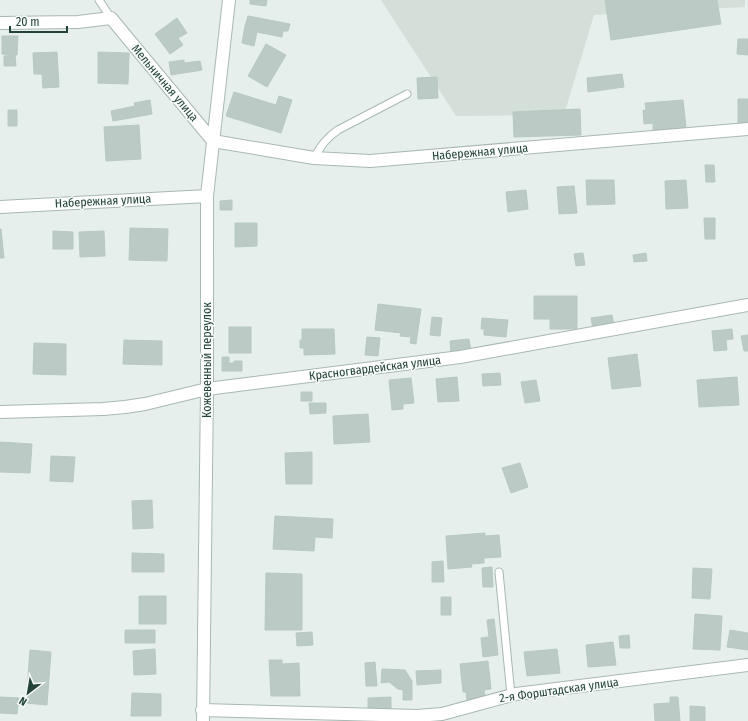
<svg xmlns="http://www.w3.org/2000/svg" width="748" height="721" viewBox="0 0 748 721" font-family="'Fira Sans Condensed',sans-serif">
<style>
.built{fill:#d4dfda}
.building{fill:#bbcac4;stroke:#b8c9c2}
.lines{fill:none;stroke-linecap:round;stroke-linejoin:round}
.lane-casing{stroke:#a8b8b2;stroke-width:9}
.street-casing{stroke:#a8b8b2;stroke-width:14}
.lane{stroke:#fff;stroke-width:7}
.street{stroke:#fff;stroke-width:12}
.labels{text-anchor:middle;stroke-width:3;stroke-linejoin:round;paint-order:stroke}
.street-label{font-size:12px;fill:#24423a;stroke:#f7fbf9}
</style>
<rect width="100%" height="100%" fill="#e6efeb"/>
<path class="built" d="M381 0H745V7L594 15 564 115 456 116Z"/>
<path class="building" d="M250 0H267L266 6 250 4Z
M605 0H717L721 24 611 40Z
M248 16 290 24 288 31H283L282 37 257 32 254 46 242 43 245 26Z
M177 18 187 33 178 38 183 45 170 54 155 34Z
M2 36H18L17 55 2 54Z
M738 39H748V55L737 54Z
M266 44 286 55 267 87 248 76Z
M57 52 59 87 43 88 42 74H34L33 53Z
M98 52 129 53 128 84 98 83Z
M15 55 16 66H4V56Z
M184 60V63L200 61 202 70 171 75 169 62Z
M622 74 624 87 588 92 587 78Z
M437 77 438 98 418 99 417 78Z
M234 92 276 105 279 96 292 100 281 133 226 116Z
M738 99H748V123H738Z
M150 100 152 114 113 121 111 111 135 106 134 103Z
M683 100 686 127 653 130V123L644 124 643 110 646 111 645 103Z
M580 109 581 135 514 137 513 112Z
M8 110H17V126H8Z
M139 125 141 159 106 161 104 127Z
M705 165H714L715 182H706Z
M586 180H614L615 204 587 205Z
M686 180 688 208 666 209 665 181Z
M574 186 577 213 559 214 557 187Z
M526 190 528 209 508 212 506 192Z
M232 200V210H220V201Z
M704 218H715V239H705Z
M235 223H257V246L235 247Z
M130 228 168 229 167 261 129 260Z
M0 229H1L4 258H0Z
M53 231 73 232V249H53Z
M104 231 105 256 80 257 79 232Z
M583 253 585 265 576 266 574 254Z
M646 253 647 261 634 262 633 255Z
M534 296H550V319H534Z
M550 296H577V329H550Z
M378 304 421 309 416 344 410 343 411 337 400 336 401 333 375 330Z
M612 315 614 326 593 329 591 318Z
M432 317 442 318 440 336 430 335Z
M482 318 508 320 506 337 484 335V329H481Z
M229 327H251V353H229Z
M302 329H334L335 354 304 355V348H300V340H302Z
M732 329 733 339 726 340 727 350 714 351 712 331Z
M748 335V351H744L741 336Z
M367 337 380 338 378 356 365 355Z
M469 339 471 351 451 353 450 341Z
M124 340 162 341V365L123 364Z
M34 343 66 344V375L33 374Z
M637 354 641 386 612 389 608 358Z
M222 357H229V363H234V361H242V371H222Z
M500 373 501 385 483 386 482 374Z
M457 377 459 401 438 402 436 379Z
M737 377 739 405 699 407 697 380Z
M411 378 414 403 403 404V409L392 410 389 380Z
M536 380 540 401 525 403 521 382Z
M301 392H312V401H301Z
M309 403H326V413L310 414Z
M368 414 370 442 334 444 333 416Z
M0 442 32 444 30 473 0 472Z
M312 452V484H286L285 453Z
M51 456 75 457 73 482 50 481Z
M520 463 528 487 511 493 502 468Z
M152 500 153 528 133 529 132 501Z
M275 516 333 519 332 538 315 537 314 551 273 549Z
M485 533V536L499 535 501 557 484 558V563L471 564 472 567 448 569 446 536Z
M132 553 164 554V572H132Z
M443 561 444 582H432V562Z
M492 567 493 587H483L482 568Z
M693 568 712 569 710 599 692 598Z
M266 573 302 574V630H265Z
M139 596H166V624H139Z
M441 597H451V615H441Z
M695 614 722 616 720 650 693 649Z
M494 619 496 636 489 637 487 620Z
M125 630H155V643H125Z
M730 630 748 633V650L727 647Z
M312 632 313 645 297 646 296 633Z
M629 635 630 648H620L619 636Z
M496 636 498 655 483 657 481 638Z
M613 642 616 665 588 667 586 645Z
M155 649 156 674 134 675 133 651Z
M557 649 560 673 527 676 524 652Z
M30 650 51 652 47 705 26 703Z
M269 660H282V664L299 663 300 696H271Z
M488 661 491 689 484 690 485 698 467 700 466 692H463L460 664Z
M375 662 377 686H366L365 663Z
M382 669 405 670 412 681V700H403V690L398 689 389 682 381 683Z
M441 670V683L417 685 416 671Z
M132 693 161 694V716H131Z
M0 697 19 698 17 714 0 713Z
M391 697V710H368V698Z
M670 697H678L680 721H655L654 704 670 703Z
M690 706 705 707V721H690Z"/>
<g class="lines">
<defs>
<path id="lane" d="M99 0 111 18
M314 158C321 146 326 138 338 130L407 94
M499 572 511 695"/>
<path id="street" d="M0 23 78 22 111 18 213 141 314 158 370 161 748 129
M0 207 207 196
M0 412 103 409 125 407 145 404 207 389 460 357 748 305
M202 710 417 716 442 714 516 694 748 665
M203 721 207 389V196L229 0"/>
</defs>
<use href="#lane" class="lane-casing"/>
<use href="#street" class="street-casing"/>
<use href="#lane" class="lane"/>
<use href="#street" class="street"/>
</g>
<g class="labels">
<g class="street-label">
<text transform="translate(165 83) rotate(50)" y="4">Мельничная улица</text>
<text transform="translate(480 152) rotate(-5)" y="4">Набережная улица</text>
<text transform="translate(103 201) rotate(-3)" y="4">Набережная улица</text>
<text transform="translate(207 360) rotate(-90)" y="4">Кожевенный переулок</text>
<text transform="translate(375 368) rotate(-7)" y="4">Красногвардейская улица</text>
<text transform="translate(559 690) rotate(-8)" y="4">2-я Форштадская улица</text>
</g>
</g>
<g transform="translate(28 693) rotate(211)" stroke="#f7fbf9" stroke-width="3" paint-order="stroke">
<path d="M0-3L7 15L0 10L-7 15Z" fill="#24423a"/>
<text y="-6" font-size="11" font-weight="bold" text-anchor="middle" fill="#24423a">N</text>
</g>
<path d="M10 26v6h57v-6" fill="none" stroke="#24423a" stroke-width="2"/>
<text x="16" y="26" font-size="12" fill="#24423a" stroke="#f7fbf9" stroke-width="3" paint-order="stroke">20 m</text>
</svg>
